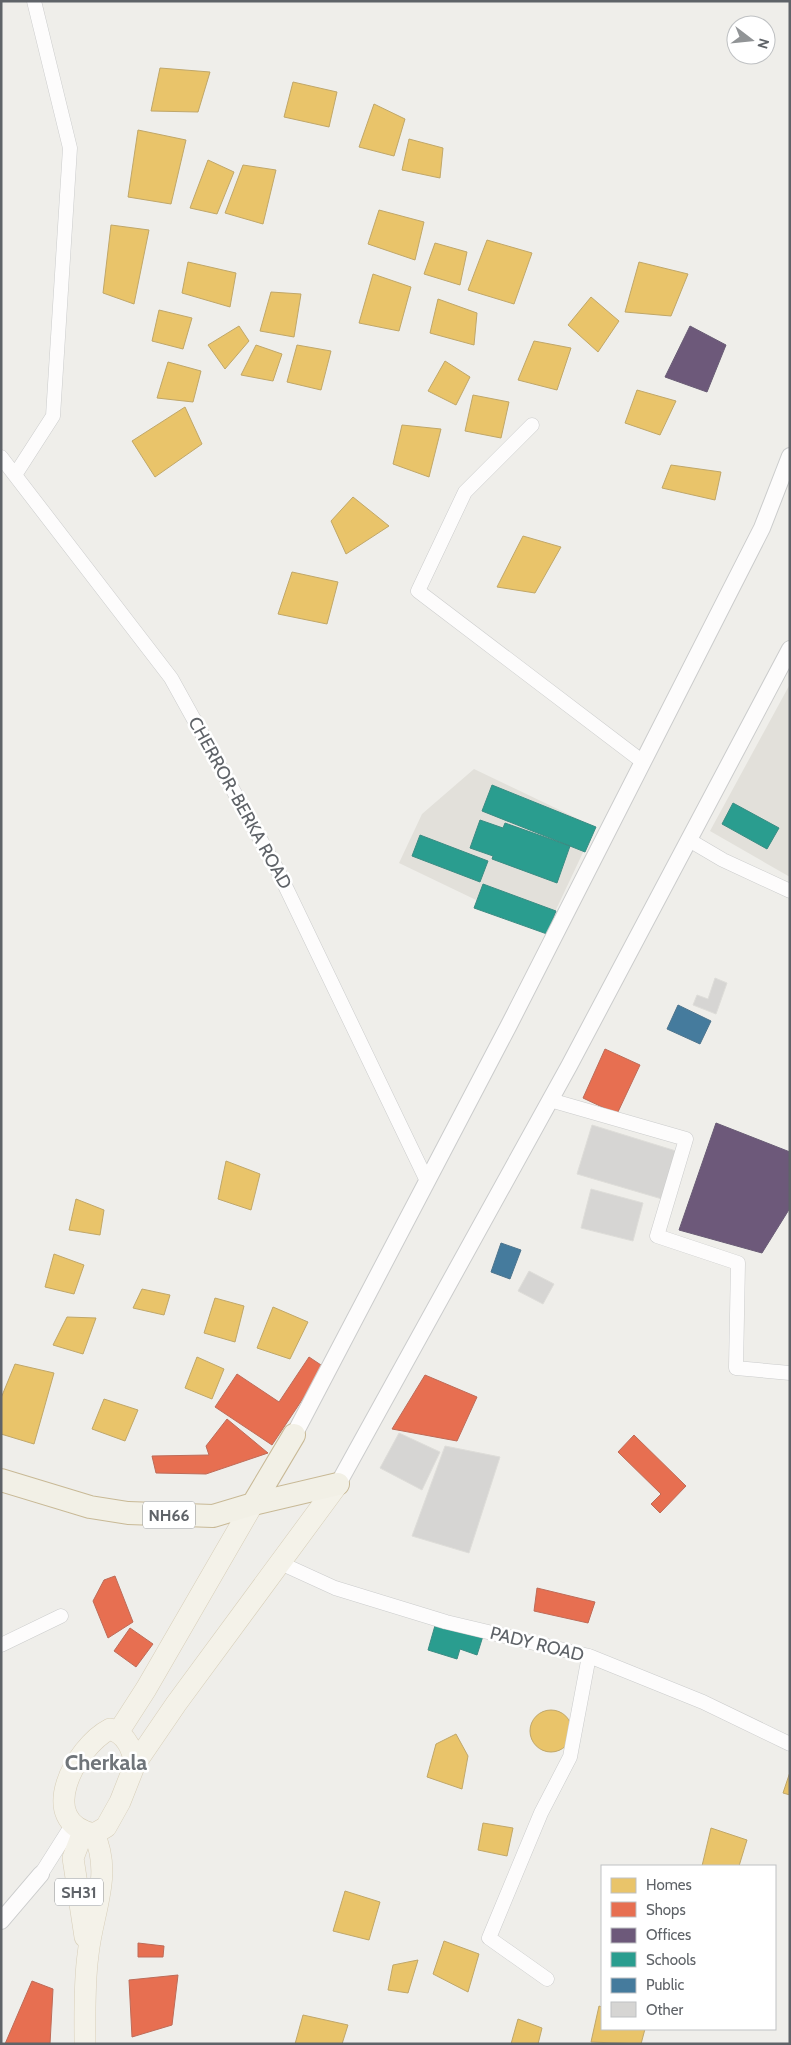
<svg xmlns="http://www.w3.org/2000/svg" width="791" height="2045" viewBox="0 0 791 2045" font-family="Cabin,sans-serif">
<style>
.education{fill:#e2e0da}
.homes{fill:#e9c46a;stroke:#c0a769}
.shops{fill:#e76f51;stroke:#be6b58}
.offices{fill:#6d597a;stroke:#695c75}
.schools{fill:#2a9d8f;stroke:#3a8c83}
.public{fill:#457b9d;stroke:#4d748d}
.building{fill:#d6d5d3;stroke:#deddd9}
.lines{fill:none;stroke-linecap:round;stroke-linejoin:round}
.minor-casing{stroke:#cbcccc;stroke-width:15}
.tertiary-casing{stroke:#cbcccc;stroke-width:18}
.primary-casing{stroke:#d7ceb8;stroke-width:22}
.trunk-casing{stroke:#c8b996;stroke-width:24}
.minor{stroke:#fdfcfc;stroke-width:14}
.tertiary{stroke:#fdfcfc;stroke-width:16}
.primary{stroke:#f4f2e9;stroke-width:21}
.trunk{stroke:#f2f0e6;stroke-width:22}
.labels{text-anchor:middle;stroke-width:5;stroke-linejoin:round;paint-order:stroke}
.shield{fill:#fff;stroke:#8f9295;stroke-width:1}
.shield-label{font-size:16px;font-weight:bold;fill:#5f6368}
.street-label{font-size:18px;fill:#5f6368;stroke:#fff}
.district-label{font-size:22px;font-weight:bold;fill:#70757a;stroke:#fff}
</style>
<rect width="100%" height="100%" fill="#efeeea"/>
<path class="education" d="M790 684V877L710 831Z
M474 769 595 827 545 933 399 863 422 814Z"/>
<path class="homes" d="M160 68 210 72 198 112 151 111Z
M293 82 337 92 329 127 284 117Z
M374 104 405 119 394 156 359 147Z
M138 130 186 140 171 204 128 197Z
M409 139 443 148 440 178 402 170Z
M208 160 234 172 217 214 190 208Z
M243 165 276 170 263 224 225 213Z
M379 210 424 222 415 260 368 244Z
M111 225 149 230 134 304 103 293Z
M487 240 532 253 514 304 468 290Z
M435 243 467 252 460 285 424 274Z
M188 262 236 273 230 307 182 293Z
M639 262 688 274 671 316 625 312Z
M373 274 411 287 399 331 359 323Z
M271 292 301 294 294 337 260 331Z
M591 297 619 321 598 352 568 325Z
M438 299 477 313 474 345 430 333Z
M159 310 192 318 183 349 152 341Z
M239 326 249 341 225 369 208 345Z
M534 341 571 348 557 390 518 380Z
M256 345 282 354 273 381 241 375Z
M297 345 331 351 321 390 287 382Z
M445 361 470 377 456 405 428 391Z
M168 362 201 371 193 402 157 398Z
M637 390 676 401 660 435 625 423Z
M473 395 509 402 501 438 465 431Z
M185 407 202 444 155 477 132 441Z
M402 425 441 429 429 477 393 464Z
M671 465 721 472 715 500 662 488Z
M353 497 389 526 346 554 331 521Z
M523 536 561 547 535 593 497 587Z
M292 572 338 582 327 624 278 614Z
M226 1161 260 1174 251 1210 218 1199Z
M76 1199 104 1210 100 1235 69 1230Z
M54 1254 84 1265 74 1294 45 1287Z
M142 1289 170 1295 164 1315 133 1308Z
M215 1298 244 1306 235 1342 204 1333Z
M273 1307 308 1322 290 1359 257 1348Z
M67 1317 96 1318 83 1354 53 1345Z
M197 1357 224 1369 212 1399 185 1388Z
M15 1364 54 1373 34 1444 1 1434V1398Z
M104 1399 138 1410 125 1441 92 1429Z
M530 1731a21 21 0 1 1 42 0a21 21 0 1 1-42 0Z
M456 1734 468 1756 462 1789 427 1777 436 1744Z
M790 1772V1795L783 1793Z
M483 1823 513 1828 507 1856 478 1850Z
M711 1828 747 1840 739 1866H702Z
M345 1891 380 1902 369 1940 333 1931Z
M444 1941 479 1954 468 1992 433 1974Z
M418 1960 408 1993 388 1990 393 1965Z
M599 2006 602 2007V2029H645L641 2044 591 2042Z
M303 2015 348 2025 342 2044H295Z
M518 2019 542 2028 538 2044H511Z"/>
<path class="shops" d="M605 1049 640 1065 617 1114 583 1098Z
M309 1357 324 1367 272 1445 215 1407 237 1374 279 1402Z
M425 1375 477 1397 457 1441 392 1429Z
M227 1419 268 1453 206 1474 156 1473 152 1456 209 1455 206 1446Z
M634 1435 686 1486 660 1513 651 1504 661 1494 618 1452Z
M115 1576 133 1622 108 1638 93 1601 104 1580Z
M537 1588 595 1602 588 1623 534 1611Z
M130 1628 153 1644 136 1667 114 1651Z
M138 1943 164 1946 163 1957H138Z
M178 1975 172 2025 132 2037 129 1980Z
M32 1981 53 1989 50 2044H5Z"/>
<path class="offices" d="M690 326 726 345 707 392 665 377Z
M716 1123 790 1152V1208L762 1253 679 1230Z"/>
<path class="schools" d="M492 785 596 827 585 852 482 811Z
M733 803 779 828 767 849 722 824Z
M480 820 503 828 505 823 570 846 557 883 492 859 493 856 470 848Z
M420 835 488 861 480 882 412 856Z
M483 884 556 911 547 934 474 908Z
M436 1622 483 1636 477 1655 460 1649 457 1659 428 1650Z"/>
<path class="public" d="M678 1005 711 1021 700 1044 667 1029Z
M501 1243 521 1250 510 1279 491 1272Z"/>
<path class="building" d="M715 978 727 983 716 1014 693 1005 697 995 708 999Z
M592 1125 676 1151 662 1199 577 1174Z
M591 1189 643 1203 633 1241 581 1228Z
M529 1271 554 1284 543 1304 518 1291Z
M399 1433 440 1452 422 1490 380 1468Z
M445 1446 500 1457 469 1553 412 1536Z"/>
<g class="lines">
<defs>
<path id="minor" d="M532 425 465 492 418 591 643 762
M1 457 171 678 279 873 427 1181
M15 475 53 416 70 148 34 1
M689 840 723 860 790 891
M550 1100 686 1139 657 1236 738 1263 736 1368 790 1373
M278 1562 335 1588 446 1622 589 1656 703 1702 790 1744
M1 1645 61 1616
M41 1874 72 1825
M547 1979 489 1938 541 1813 570 1757 589 1656"/>
<path id="tertiary" d="M294 1435 509 1025 762 528 790 456
M338 1484 569 1066 790 649
M1 1921 41 1874"/>
<path id="primary" d="M119 1731 146 1689 253 1504
M135 1764C132 1748 126 1734 110 1729 75 1747 35 1822 94 1834L106 1827 120 1802 135 1764 176 1704 338 1484
M83 1832 73 1858 85 1937
M85 2044C85 2014 84 1984 88 1955 92 1913 113 1875 94 1834"/>
<path id="trunk" d="M1 1480 90 1507 128 1513 213 1516 253 1504 338 1484
M253 1504 294 1435"/>
</defs>
<use href="#minor" class="minor-casing"/>
<use href="#tertiary" class="tertiary-casing"/>
<use href="#primary" class="primary-casing"/>
<use href="#trunk" class="trunk-casing"/>
<use href="#minor" class="minor"/>
<use href="#tertiary" class="tertiary"/>
<use href="#primary" class="primary"/>
<use href="#trunk" class="trunk"/>
</g>
<g class="labels">
<g class="shield">
<rect x="143" y="1501.5" width="52" height="27" rx="4"/>
<rect x="55" y="1878.5" width="48" height="27" rx="4"/>
</g>
<g class="shield-label">
<text x="169" y="1521">NH66</text>
<text x="79" y="1898">SH31</text>
</g>
<g class="street-label">
<text transform="translate(240 803) rotate(61)" y="6">CHERROR-BERKA ROAD</text>
<text transform="translate(537 1644) rotate(14)" y="6">PADY ROAD</text>
</g>
<g class="district-label">
<text x="106" y="1770">Cherkala</text>
</g>
</g>
<rect width="791" height="2045" fill="none" stroke="#5f6368" stroke-width="5"/>
<rect x="601" y="1865" width="175" height="165" fill="#ffffff" stroke="#bfc1c3"/>
<rect x="611" y="1878" width="25" height="15" fill="#e9c46a" stroke="#bfc1c3"/>
<text x="646" y="1890" font-size="15" fill="#5f6368">Homes</text>
<rect x="611" y="1902" width="25" height="15" fill="#e76f51" stroke="#bfc1c3"/>
<text x="646" y="1915" font-size="15" fill="#5f6368">Shops</text>
<rect x="611" y="1928" width="25" height="15" fill="#6d597a" stroke="#bfc1c3"/>
<text x="646" y="1940" font-size="15" fill="#5f6368">Offices</text>
<rect x="611" y="1952" width="25" height="15" fill="#2a9d8f" stroke="#bfc1c3"/>
<text x="646" y="1965" font-size="15" fill="#5f6368">Schools</text>
<rect x="611" y="1978" width="25" height="15" fill="#457b9d" stroke="#bfc1c3"/>
<text x="646" y="1990" font-size="15" fill="#5f6368">Public</text>
<rect x="611" y="2002" width="25" height="15" fill="#d6d5d3" stroke="#bfc1c3"/>
<text x="646" y="2015" font-size="15" fill="#5f6368">Other</text>
<g transform="translate(751 40) rotate(106)"><circle r="24" fill="#ffffff" stroke="#bfc1c3"/>
<path d="M0-4L9 19L0 12L-9 19Z" fill="#919496"/>
<text y="-8" font-size="14" font-weight="bold" text-anchor="middle" fill="#5f6368">N</text>
</g>
</svg>
